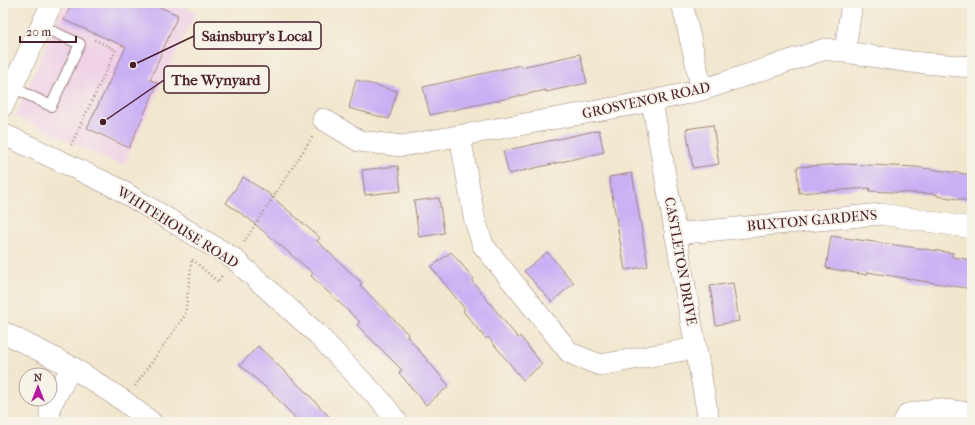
<svg xmlns="http://www.w3.org/2000/svg" width="975" height="425" viewBox="0 0 975 425" font-family="'IM FELL French Canon',serif">
<style>
.built{fill:#efd0e6}
.building{fill:#c9aff4}
.lines{fill:none;stroke-linecap:round;stroke-linejoin:round}
.lane-casing{stroke:#9e837c;stroke-width:12}
.street-casing{stroke:#9e837c;stroke-width:22}
.path{stroke:#9e837c;stroke-width:2.5;stroke-dasharray:1 3;stroke-linecap:butt}
.lane{stroke:#fff;stroke-width:10}
.street{stroke:#fff;stroke-width:21}
.labels{text-anchor:middle;stroke-width:4;stroke-linejoin:round;paint-order:stroke}
.street-label{font-size:14px;fill:#4a1f2b;stroke:#f7f3e8}
.leader{fill:none;stroke:#4a1f2b;stroke-width:1.5}
.callout-dot{fill:#4a1f2b;stroke:#f7f3e8;stroke-width:1.5}
.callout{fill:#f7f3e8;stroke:#4a1f2b;stroke-width:1.5}
.callout-label{font-size:15px;text-anchor:middle;font-weight:bold;fill:#4a1f2b}
</style>
<rect width="100%" height="100%" fill="#f7f3e8"/>
<filter id="ink" filterUnits="userSpaceOnUse"><feTurbulence type="fractalNoise" baseFrequency=".025" numOctaves="2"/><feDisplacementMap in="SourceGraphic" scale="8" xChannelSelector="R" yChannelSelector="G"/><feConvolveMatrix kernelMatrix="1 2 1 2 8 2 1 2 1" color-interpolation-filters="sRGB"/></filter>
<filter id="wash" filterUnits="userSpaceOnUse"><feTurbulence type="fractalNoise" baseFrequency=".012" numOctaves="4" result="noise"/><feDisplacementMap in="SourceGraphic" scale="16" xChannelSelector="R" yChannelSelector="G"/><feGaussianBlur stdDeviation="0.9" result="paint"/><feColorMatrix in="noise" values="0 0 0 0 0 0 0 0 0 0 0 0 0 0 0 0 0 1.4 0 .05"/><feComposite in="paint" operator="in"/></filter>
<g filter="url(#wash)">
<rect width="100%" height="100%" fill="#f1e7ce"/>
<path class="built" d="M65 3H176L196 12 123 166 15 116Z"/>
<g id="blocks">
<path class="building" d="M72 3H127L140 9 143 3H150L178 15 150 80 158 83 129 148 87 128 126 47 64 20Z
M580 54 587 83 546 92V90L430 115 423 87 521 65V67Z
M356 80 397 91 389 119 349 108Z
M713 125 719 164 693 168 686 129Z
M599 130 604 152 509 174 503 151Z
M844 164 916 167 972 175V201L937 196V194L869 191 870 188 799 193 797 167Z
M398 166 401 191 365 195 362 170Z
M632 173 648 266 625 270 609 177Z
M243 177 268 193 320 238 317 241 362 283 360 285 408 334 407 336 449 386 426 405 399 373 402 370 357 325 360 322 311 276 313 273 249 219 226 203Z
M439 198 444 233 419 237 414 201Z
M831 236 953 253 952 257 972 260V289L867 272V275L826 268Z
M451 252 474 279 472 281 518 338 520 336 542 364 523 380 488 337 486 339 463 311 465 309 431 267Z
M547 252 574 283 552 302 524 271Z
M733 283 739 321 716 325 710 286Z
M258 346 307 393 334 422H299L273 394 240 365Z"/>
</g>
</g>
<g filter="url(#ink)">
<use href="#blocks" fill-opacity="0" stroke="#9e837c" stroke-width="1"/>
<g class="lines">
<defs>
<path id="lane" d="M12 87 51 106 80 44 41 26"/>
<path id="street" d="M682 3 702 90
M845 50 852 3
M652 101 709 422
M3 106 52 3
M323 119 359 141 402 146 652 101 702 90 825 49 911 62 972 67
M3 134 115 187 233 258 316 333 382 402 397 422
M460 135 474 217 483 245 570 353 600 365 696 348
M675 234 881 214 972 228
M3 332 72 367 124 401 151 422
M50 422V406L72 367
M904 422 908 414 934 409 972 413"/>
</defs>
<use href="#lane" class="lane-casing"/>
<use href="#street" class="street-casing"/>
<path class="path" d="M71 145 116 50 93 39
M244 242 313 136
M135 386 185 315 192 259 218 282 222 275"/>
<use href="#lane" class="lane"/>
<use href="#street" class="street"/>
</g>
</g>
<g class="labels">
<g class="street-label">
<text transform="translate(646 100) rotate(-12)" y="5">GROSVENOR ROAD</text>
<text transform="translate(812 220) rotate(-5)" y="5">BUXTON GARDENS</text>
<text transform="translate(178 227) rotate(32)" y="5">WHITEHOUSE ROAD</text>
<text transform="translate(681 261) rotate(80)" y="5">CASTLETON DRIVE</text>
</g>
</g>
<path class="leader" d="M133 65L194 36M103 122L164 80"/>
<g class="callout-dot">
<circle cx="133" cy="65" r="4"/>
<circle cx="103" cy="122" r="4"/>
</g>
<g class="callout">
<rect x="194" y="22" width="127" height="27" rx="4"/>
<rect x="164" y="66" width="105" height="27" rx="4"/>
</g>
<g class="callout-label">
<text x="257" y="41">Sainsbury's Local</text>
<text x="216" y="85">The Wynyard</text>
</g>
<rect width="975" height="425" fill="none" stroke="#f7f3e8" stroke-width="16"/>
<g transform="translate(38 387)"><circle r="19" fill="#f7f3e8" stroke="#b29e9c"/>
<path d="M0-3L7 15L0 10L-7 15Z" fill="#b5179e"/>
<text y="-6" font-size="11" font-weight="bold" text-anchor="middle" fill="#4a1f2b">N</text>
</g>
<path d="M20 36v6h56v-6" fill="none" stroke="#4a1f2b" stroke-width="2"/>
<text x="26" y="36" font-size="12" fill="#4a1f2b" stroke="#f7f3e8" stroke-width="3" paint-order="stroke">20 m</text>
</svg>
